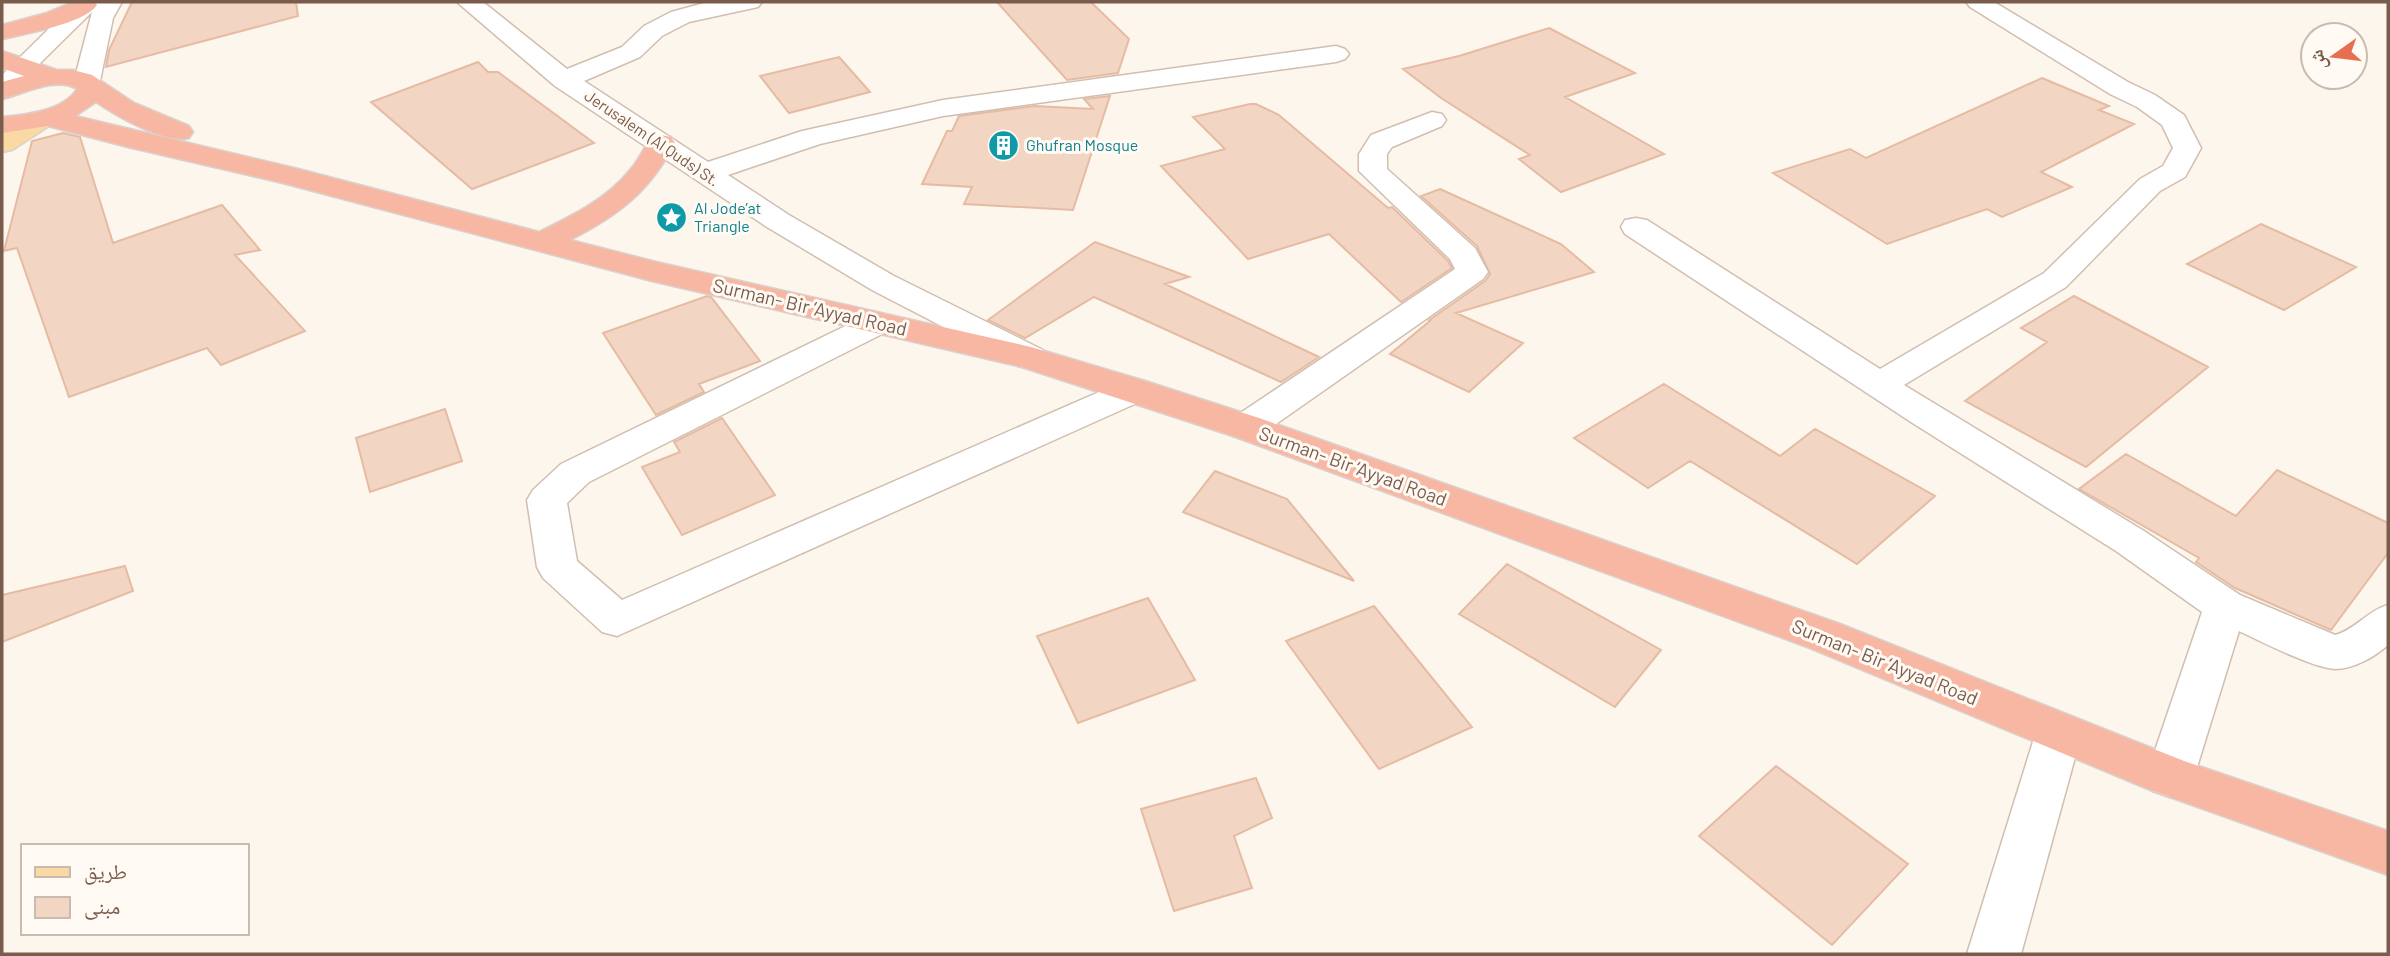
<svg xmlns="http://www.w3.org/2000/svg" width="2390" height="956" viewBox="0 0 2390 956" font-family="Barlow,'Noto Naskh Arabic',sans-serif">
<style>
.building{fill:#f3d5c3;stroke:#e6bba3;stroke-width:2}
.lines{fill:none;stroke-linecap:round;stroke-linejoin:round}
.minor-casing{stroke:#d1beb0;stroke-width:3}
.major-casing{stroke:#dad1cd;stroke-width:3}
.highway-casing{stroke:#dad1cd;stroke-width:3}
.minor{fill:#fff;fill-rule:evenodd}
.major{fill:#fbd9a5;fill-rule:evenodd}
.highway{fill:#f7b7a3;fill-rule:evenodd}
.labels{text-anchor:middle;stroke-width:6;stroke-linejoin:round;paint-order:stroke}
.far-street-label{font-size:16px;fill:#7a5c4d;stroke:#fffaf3}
.far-culture-label{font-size:16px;fill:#0d838f;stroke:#fffaf3;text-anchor:start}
.street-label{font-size:19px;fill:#7a5c4d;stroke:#fffaf3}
</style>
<rect width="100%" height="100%" fill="#fdf6ec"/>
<path class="building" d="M132 2H296L298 16 106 67 109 50Z
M997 2H1091L1129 39 1118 73 1067 80Z
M1549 28 1635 73 1565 97 1664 154 1561 192 1519 159 1530 155 1441 98 1403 69 1459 56Z
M839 57 870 92 789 113 760 76Z
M478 62 488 72H498L594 143 472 189 371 102Z
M2042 78 2109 106 2099 110 2134 124 2041 172 2072 187 2002 217 1987 209 1887 244 1773 173 1850 149 1866 158Z
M1110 96 1073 210 964 204 972 187 922 184 947 131H952L959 116 1034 106 1093 109 1084 99Z
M1250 104H1256L1279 115 1388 208 1392 207 1448 261 1452 268 1401 302 1329 234 1248 259 1161 166 1225 149 1193 117Z
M63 133 80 137 113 243 222 205 260 250 235 255 305 331 221 365 207 348 69 397 17 248 4 251 32 141Z
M1440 189 1561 244 1594 272 1456 313 1523 343 1469 392 1390 354 1431 320 1428 321 1485 281 1490 274 1477 246 1421 196Z
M2261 224 2356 267 2284 310 2187 264Z
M1095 242 1189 277 1165 284 1319 357 1281 382 1094 297 1025 338 988 320Z
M707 296 711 297 760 361 699 384 704 392 656 415 603 333Z
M2074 296 2208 367 2086 467 1965 401 2047 342 2021 328Z
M1664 384 1780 456 1815 429 1935 496 1857 564 1690 461 1648 488 1574 438Z
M445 409 462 461 370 492 356 438Z
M722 418 775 495 682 535 642 467 680 452 674 442Z
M2126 454 2236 516 2277 470 2388 523V553L2331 630 2235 588 2196 562 2199 558 2079 489Z
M1215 471 1287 499 1354 581 1183 512Z
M1507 564 1661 650 1615 707 1459 614Z
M125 566 133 591 2 642V595Z
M1148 598 1195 680 1078 723 1037 636Z
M1374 606 1472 727 1379 769 1286 641Z
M1776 766 1908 864 1832 945 1699 836Z
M1256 778 1272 818 1234 836 1252 888 1174 911 1141 809Z"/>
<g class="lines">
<defs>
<path id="minor" d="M76 2H122L113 18 100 81 96 87 87 89 78 87 74 81 92 12 33 70 12 96 2 98V75Z
M457 2H483L567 69 622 47 644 26 671 12 708 2H762L758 7 689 22 662 36 640 57 584 81 708 162 802 131 943 100 1336 46 1345 49 1349 54 1345 59 1336 62 943 116 820 144 728 175 789 215 894 276 1043 350 1048 358 1043 366 1031 369 1019 366 872 290 767 227 555 86Z
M1966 2H1994L2128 82 2155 95 2184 115 2201 148 2185 177 2160 191 2066 287 1904 385 2144 531 2240 595 2335 635C2355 630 2367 611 2388 605V645C2374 657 2354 669 2335 669 2315 669 2258 640 2239 631L2194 777 2187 791 2170 797 2153 791 2146 777 2202 612 2116 551 1911 422 1625 234 1621 227 1625 220 1636 218 1647 220 1880 369 2044 273 2140 179 2163 166 2173 148 2162 125 2137 107 2110 94 1970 7Z
M1432 112 1442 114 1446 120 1442 126 1392 147 1387 154V169L1475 248 1488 272 1483 279 1259 436 1246 439 1233 436 1228 427 1233 418 1455 269 1450 259 1359 171V154L1371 135Z
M878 313 890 316 895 323 890 330 589 482 567 503 577 561 622 600 1122 382 1135 379 1148 382 1153 390 1148 398 617 636 602 632 543 578 537 567 527 500 533 490 561 464 866 316Z
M2059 713 2075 719 2082 732 2021 954H1967L2036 732 2043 719Z"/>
<path id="major" d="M39 112 49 114 53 120 49 126 12 150 2 152V132L29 114Z"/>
<path id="highway" d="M73 2H95L97 5C84 24 24 34 2 39V25L47 13Z
M2 51 57 70H73L92 75 134 103 189 126 193 132 189 138C164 144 117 116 96 102L75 116 298 169 539 232C572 216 607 199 630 170 639 160 644 148 651 137L661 135 671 137 675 143C649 192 619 215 570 240L656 262 1031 347 1148 382 1259 418 1840 624 2184 761 2388 831V875L2153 791 1810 648 1233 436 1022 367 652 281 283 183 128 147 48 126 2 133V117C26 115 63 111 77 89 56 76 24 94 2 99V82L24 76 2 68Z"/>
</defs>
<use href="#minor" class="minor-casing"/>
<use href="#major" class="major-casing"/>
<use href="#highway" class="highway-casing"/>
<use href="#minor" class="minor"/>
<use href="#major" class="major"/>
<use href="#highway" class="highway"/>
</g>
<defs>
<symbol id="building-disc" viewBox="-11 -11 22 22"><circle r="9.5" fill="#0f9aa8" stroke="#fffaf3"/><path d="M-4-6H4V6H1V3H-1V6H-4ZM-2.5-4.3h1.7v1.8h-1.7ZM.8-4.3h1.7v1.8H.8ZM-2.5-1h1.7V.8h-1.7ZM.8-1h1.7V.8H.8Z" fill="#fff"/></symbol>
<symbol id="sight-disc" viewBox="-11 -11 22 22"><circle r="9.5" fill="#0f9aa8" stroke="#fffaf3"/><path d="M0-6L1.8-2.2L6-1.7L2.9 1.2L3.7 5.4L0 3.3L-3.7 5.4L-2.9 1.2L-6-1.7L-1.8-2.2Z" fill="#fff"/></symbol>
</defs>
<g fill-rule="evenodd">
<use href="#building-disc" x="986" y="128" width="35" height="35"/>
<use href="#sight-disc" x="654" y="200" width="35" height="35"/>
</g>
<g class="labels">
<g class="far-street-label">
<text transform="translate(652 138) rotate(34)" y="6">Jerusalem (Al Quds) St.</text>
</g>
<g class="far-culture-label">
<text x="1026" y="151">Ghufran Mosque</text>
<text x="694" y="214">Al Jode’at<tspan x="694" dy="18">Triangle</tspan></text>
</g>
<g class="street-label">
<text transform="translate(810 307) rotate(13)" y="7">Surman- Bir ‘Ayyad Road</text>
<text transform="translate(1353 466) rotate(20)" y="7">Surman- Bir ‘Ayyad Road</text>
<text transform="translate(1885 662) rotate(22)" y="7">Surman- Bir ‘Ayyad Road</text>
</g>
</g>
<rect width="2390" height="956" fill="none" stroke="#7a5c4d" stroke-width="7"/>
<rect x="21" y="844" width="228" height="91" fill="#fffaf3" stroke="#cabbb1" stroke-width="2"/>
<rect x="35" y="867" width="35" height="10" fill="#fbd9a5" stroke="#cabbb1" stroke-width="2"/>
<text x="84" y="879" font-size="21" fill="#7a5c4d">طريق</text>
<rect x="35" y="897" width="35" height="21" fill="#f3d5c3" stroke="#cabbb1" stroke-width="2"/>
<text x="84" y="914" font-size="21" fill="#7a5c4d">مبنى</text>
<g transform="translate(2334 56) rotate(256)"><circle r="33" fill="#fffaf3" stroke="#cabbb1" stroke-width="2"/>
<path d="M0-5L12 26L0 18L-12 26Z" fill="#e76f51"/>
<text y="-10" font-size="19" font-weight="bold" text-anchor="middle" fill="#7a5c4d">ش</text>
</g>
</svg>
